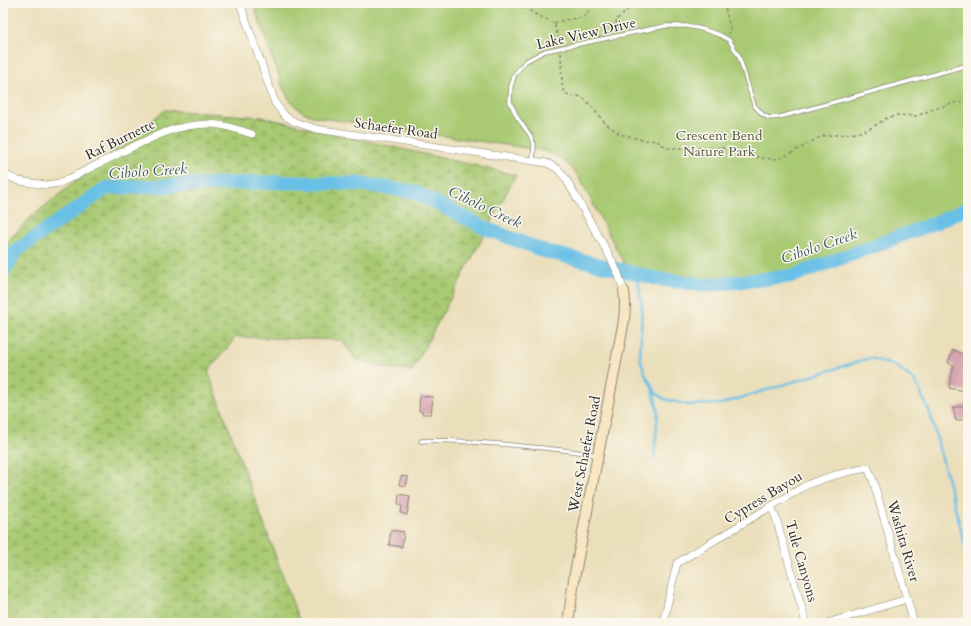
<svg xmlns="http://www.w3.org/2000/svg" width="971" height="626" viewBox="0 0 971 626" font-family="Cardo,serif">
<style>
.wetland{fill:url(#wetland-marsh);stroke:#6a7a4f}
.green{fill:#a9ca73;stroke:#6a7a4f}
.lines{fill:none;stroke-linecap:round;stroke-linejoin:round}
.stream{stroke:#69c0e6;stroke-width:2.5}
.river{stroke:#69c0e6;stroke-width:14}
.building{fill:#d5a2b0}
.lane-casing{stroke:#8b8573;stroke-width:5}
.street-casing{stroke:#8b8573;stroke-width:8}
.secondary-casing{stroke:#8b8573;stroke-width:12}
.path{stroke:#8b8573;stroke-width:1.5;stroke-dasharray:3 3;stroke-linecap:butt}
.lane{stroke:#fff;stroke-width:3.5}
.street{stroke:#fff;stroke-width:7}
.secondary{stroke:#f9e7c3;stroke-width:10}
.labels{text-anchor:middle;stroke-width:3;stroke-linejoin:round;paint-order:stroke}
.street-label{font-size:14px;fill:#2b2b2b;stroke:#fbf7ec}
.park-label{font-size:14px;fill:#515b41;stroke:#fbf7ec}
.water-label{font-size:15px;font-style:italic;fill:#3e5863;stroke:#fbf7ec}
</style>
<defs>
<pattern id="wetland-marsh" width="20" height="14" patternUnits="userSpaceOnUse"><rect width="20" height="14" fill="#a9ca73"/><path d="M1 5h8M5 5V1M11 12h8M15 12V8" fill="none" stroke="#8aa45f"/></pattern>
</defs>
<rect width="100%" height="100%" fill="#fbf7ec"/>
<filter id="ink" filterUnits="userSpaceOnUse"><feTurbulence type="fractalNoise" baseFrequency=".025" numOctaves="2"/><feDisplacementMap in="SourceGraphic" scale="8" xChannelSelector="R" yChannelSelector="G"/><feConvolveMatrix kernelMatrix="1 2 1 2 8 2 1 2 1" color-interpolation-filters="sRGB"/></filter>
<filter id="wash" filterUnits="userSpaceOnUse"><feTurbulence type="fractalNoise" baseFrequency=".012" numOctaves="4" result="noise"/><feDisplacementMap in="SourceGraphic" scale="16" xChannelSelector="R" yChannelSelector="G"/><feGaussianBlur stdDeviation="0.9" result="paint"/><feColorMatrix in="noise" values="0 0 0 0 0 0 0 0 0 0 0 0 0 0 0 0 0 1.4 0 .05"/><feComposite in="paint" operator="in"/></filter>
<g filter="url(#wash)">
<rect width="100%" height="100%" fill="#ebdfbb"/>
<path class="wetland" d="M165 110 262 117 516 175 412 371 381 367 356 359 341 340 236 337 208 371 300 623H3V246L30 218Z"/>
<path class="green" d="M253 3H968V209L935 223 793 276 706 285 658 279 628 271 580 179C570 164 558 154 540 150L322 118C303 115 292 107 284 90Z"/>
<g class="lines">
<path class="stream" d="M637 274 642 306 640 358 645 374 656 393 664 399 689 405 721 404 870 358 896 366 915 381 930 413 968 556
M652 387 658 411 654 458"/>
<path class="river" d="M3 272 17 250 107 188 277 182 360 184 415 192 485 228 544 251 658 279 706 285 793 276 935 223 968 208"/>
</g>
<g id="blocks">
<path class="building" d="M953 350 968 356V386H966L965 391 949 388 954 365 948 363Z
M420 396 433 397 431 414H422V411H419Z
M968 404V418L956 421 953 408Z
M401 476 408 477 406 486 399 485Z
M399 494 410 496 407 515 401 513 402 505 398 504Z
M391 530 404 532 402 547 389 545Z"/>
</g>
</g>
<g filter="url(#ink)">
<use href="#blocks" fill-opacity="0" stroke="#8b8573" stroke-width="1"/>
<g class="lines">
<defs>
<path id="lane" d="M533 161 534 145 530 135 517 117 510 102 511 86 515 74 526 61 545 51 665 26H687L702 29 720 35 729 40 739 56 754 105 762 114 769 118 780 117 968 65
M421 441C445 439 475 442 499 444 532 447 564 449 597 455"/>
<path id="street" d="M240 3 275 103 285 116 295 122 316 129 547 163 558 169 566 179 608 253 618 273 624 291
M3 174 19 181 46 185 60 183C79 174 98 164 118 154 149 139 174 124 210 124 225 124 238 130 252 134
M771 506 776 518 806 623
M663 623 677 563 803 487C823 477 845 472 868 468L873 480 914 623
M827 623 907 599"/>
<path id="secondary" d="M568 623 575 573 622 331C625 318 626 305 624 291"/>
</defs>
<use href="#lane" class="lane-casing"/>
<use href="#street" class="street-casing"/>
<use href="#secondary" class="secondary-casing"/>
<path class="path" d="M520 3C529 13 543 17 554 23L560 43
M658 3C667 10 672 8 682 3
M724 3 730 28 729 34
M554 23C560 21 565 20 570 19 585 18 587 18 591 3
M618 30 616 20 626 12 629 6 632 3
M561 53 562 85 564 92 570 96H578L585 99 606 124 620 134 643 140 657 141 668 148H723L740 151 761 158 774 159 784 157 822 136 857 133 873 127 887 118 898 115 916 116 931 110 957 102 968 103"/>
<use href="#lane" class="lane"/>
<use href="#street" class="street"/>
<use href="#secondary" class="secondary"/>
</g>
</g>
<g class="labels">
<g class="street-label">
<text transform="translate(586 33) rotate(-13)" y="5">Lake View Drive</text>
<text transform="translate(396 128) rotate(8)" y="5">Schaefer Road</text>
<text transform="translate(120 139) rotate(-26)" y="5">Raf Burnette</text>
<text transform="translate(584 454) rotate(-79)" y="5">West Schaefer Road</text>
<text transform="translate(763 497) rotate(-31)" y="5">Cypress Bayou</text>
<text transform="translate(904 541) rotate(74)" y="5">Washita River</text>
<text transform="translate(802 561) rotate(74)" y="5">Tule Canyons</text>
</g>
<g class="park-label">
<text x="719" y="140">Crescent Bend<tspan x="719" dy="16">Nature Park</tspan></text>
</g>
<g class="water-label">
<text transform="translate(148 171) rotate(-4)" y="5">Cibolo Creek</text>
<text transform="translate(485 207) rotate(25)" y="5">Cibolo Creek</text>
<text transform="translate(819 246) rotate(-19)" y="5">Cibolo Creek</text>
</g>
</g>
<rect width="971" height="626" fill="none" stroke="#fbf7ec" stroke-width="16"/>
</svg>
